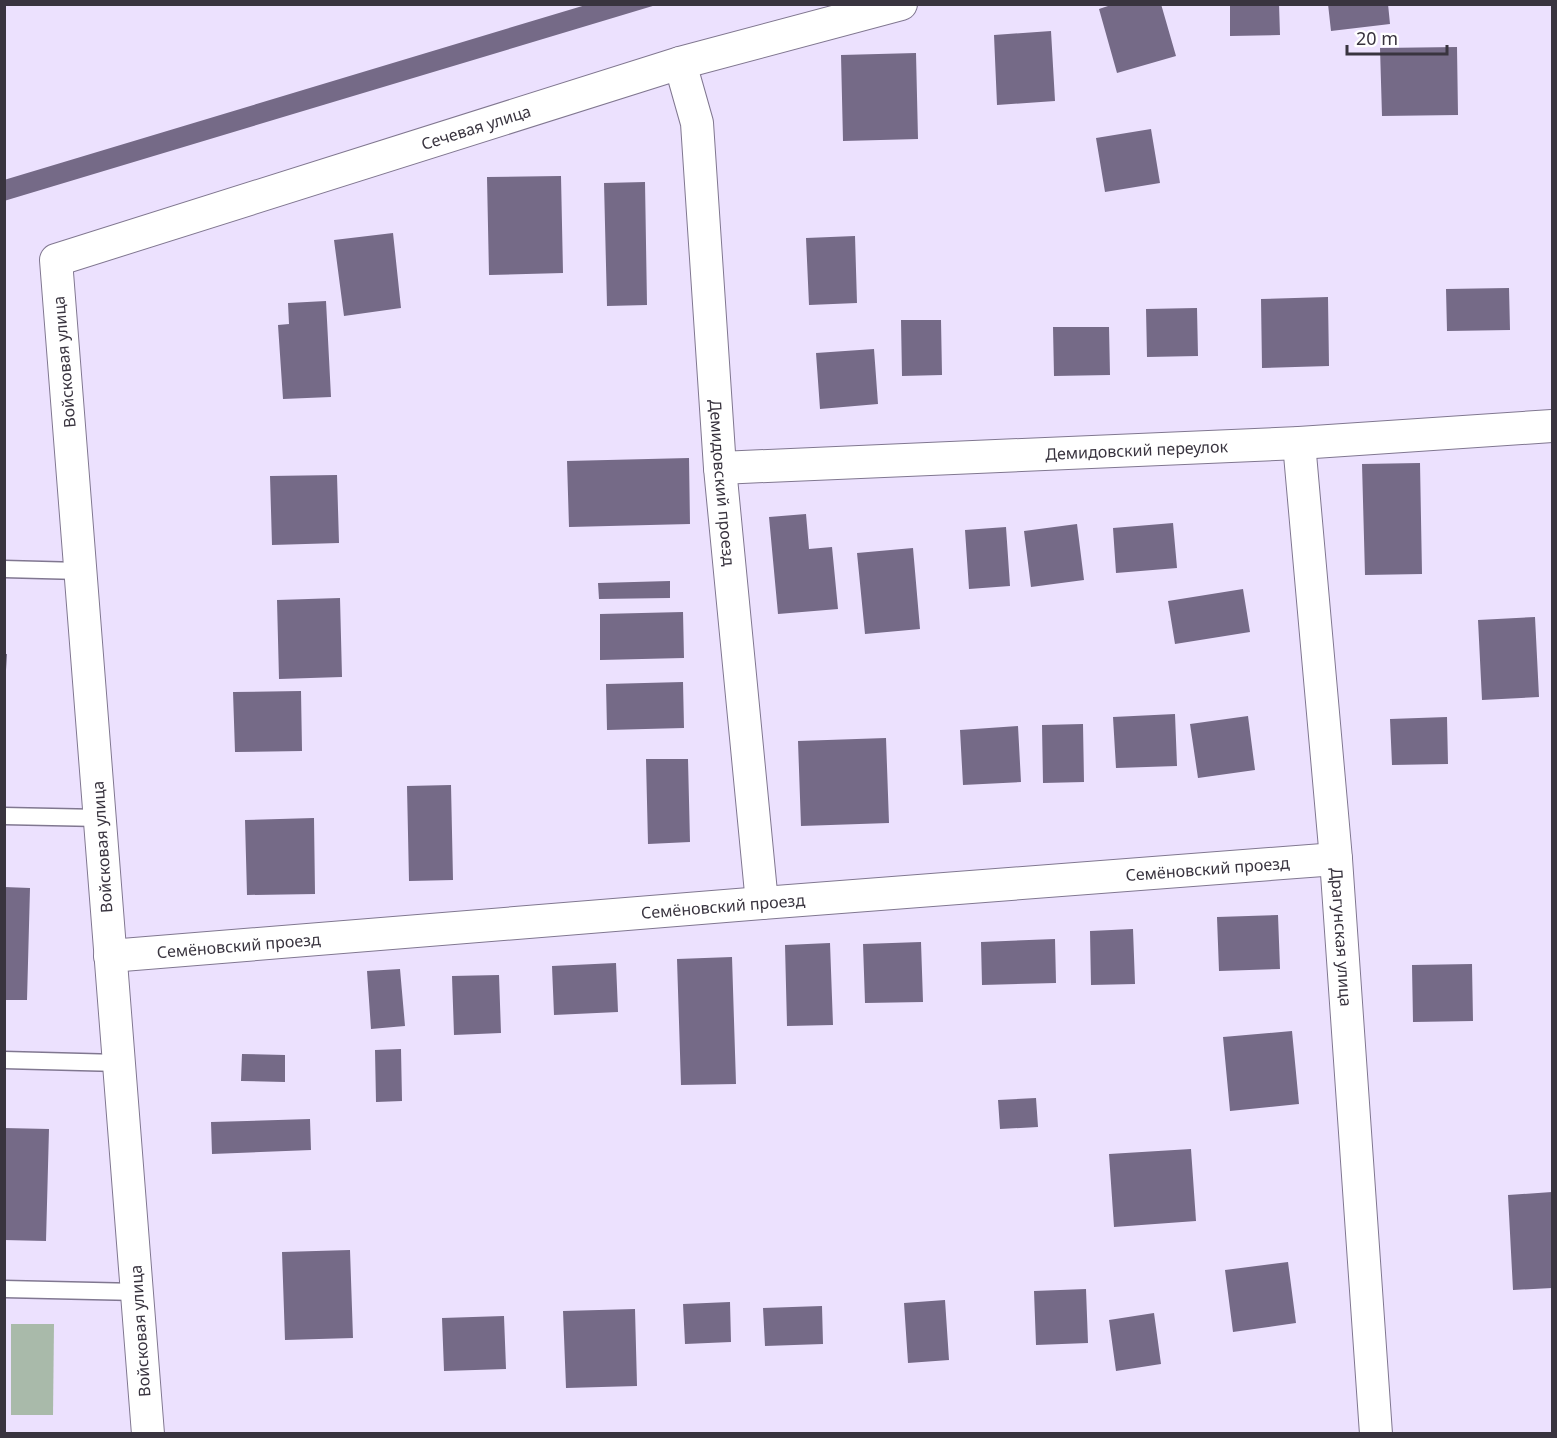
<svg xmlns="http://www.w3.org/2000/svg" width="1557" height="1438" viewBox="0 0 1557 1438" font-family="'Noto Sans',sans-serif">
<style>
.green{fill:#a9baaa}
.building{fill:#756a87}
.lines{fill:none;stroke-linecap:round;stroke-linejoin:round}
.lane-casing{stroke:#807790;stroke-width:19}
.street-casing{stroke:#807790;stroke-width:34}
.lane{stroke:#fff;stroke-width:16}
.street{stroke:#fff;stroke-width:32}
.labels{text-anchor:middle;stroke-width:6;stroke-linejoin:round;paint-order:stroke}
.street-label{font-size:16px;fill:#39343f;stroke:#fff}
</style>
<rect width="100%" height="100%" fill="#ece1fe"/>
<path class="green" d="M11 1324H54L53 1415H11Z"/>
<path class="building" d="M589 4 656 5 4 201V180Z
M1114 4H1161L1176 56 1117 73 1099 9Z
M1230 4H1279L1280 35 1230 36Z
M1328 4H1388L1390 24 1331 31Z
M1051 31 1055 101 997 105 994 35Z
M1457 47 1458 115 1382 116 1380 48Z
M916 53 918 139 843 141 841 55Z
M1151 129 1160 183 1105 192 1096 138Z
M561 176 563 273 489 275 487 177Z
M645 182 647 305 607 306 604 183Z
M393 233 401 308 344 316 334 240Z
M855 236 857 303 809 305 806 238Z
M1509 288 1510 330 1447 331 1446 289Z
M1328 297 1329 366 1262 368 1261 299Z
M326 301 331 397 283 399 278 325 289 324 288 303Z
M1197 308 1198 356 1147 357 1146 309Z
M901 320H941L942 375 902 376Z
M1053 327H1109L1110 375 1054 376Z
M874 349 878 404 820 409 816 353Z
M689 458 690 524 569 527 567 461Z
M1420 463 1422 574 1365 575 1362 464Z
M337 475 339 543 272 545 270 476Z
M806 514 809 549 832 547 838 609 778 614 769 517Z
M1173 523 1177 568 1116 573 1113 528Z
M1077 524 1084 580 1031 587 1024 531Z
M1006 527 1010 586 969 589 965 530Z
M913 548 920 629 865 634 857 553Z
M670 581V598L599 599 598 583Z
M1243 589 1250 632 1175 644 1168 601Z
M340 598 342 677 279 679 277 600Z
M683 612 684 658 600 660V614Z
M1535 617 1539 697 1482 700 1478 620Z
M4 654H7L6 670H4Z
M683 682 684 728 607 730 606 684Z
M301 691 302 751 235 752 233 692Z
M1175 714 1177 766 1116 768 1113 717Z
M1248 716 1255 770 1198 778 1190 724Z
M1447 717 1448 764 1392 765 1390 719Z
M1083 724 1084 782 1043 783 1042 725Z
M1018 726 1021 782 963 785 960 730Z
M886 738 889 823 801 826 798 741Z
M646 759H688L690 842 648 844Z
M451 785 453 880 409 881 407 786Z
M314 818 315 894 247 895 245 820Z
M4 887 30 888 27 1000H4Z
M1278 915 1280 969 1219 971 1217 917Z
M1133 929 1135 984 1091 985 1090 931Z
M1055 939 1056 983 982 985 981 942Z
M921 942 923 1002 865 1003 863 944Z
M830 943 833 1025 787 1026 785 945Z
M732 957 736 1084 681 1085 677 959Z
M616 963 618 1012 554 1015 552 966Z
M1472 964 1473 1021 1413 1022 1412 965Z
M400 969 405 1026 371 1029 367 971Z
M499 975 501 1033 454 1035 452 976Z
M1292 1031 1299 1104 1230 1111 1223 1037Z
M401 1049 402 1101 376 1102 375 1050Z
M242 1054 285 1055V1082L241 1081Z
M1036 1098 1038 1127 1000 1129 998 1100Z
M310 1119 311 1150 212 1154 211 1122Z
M4 1128 49 1129 46 1241 4 1240Z
M1191 1149 1196 1221 1114 1227 1109 1154Z
M1552 1192V1288L1513 1290 1508 1195Z
M350 1250 353 1338 285 1340 282 1252Z
M1288 1262 1296 1323 1233 1332 1225 1270Z
M1086 1289 1088 1343 1036 1345 1034 1291Z
M945 1300 949 1360 908 1363 904 1303Z
M730 1302 731 1342 685 1344 683 1304Z
M822 1306 823 1344 765 1346 763 1308Z
M635 1309 637 1386 566 1388 563 1311Z
M1154 1313 1161 1364 1116 1371 1109 1320Z
M504 1316 506 1369 444 1371 442 1318Z"/>
<g class="lines">
<defs>
<path id="lane" d="M4 569 80 571
M4 816 100 818
M4 1060 119 1063
M4 1289 138 1292"/>
<g id="street">
<path id="s1" d="M680 63 697 123 720 468 762 903"/>
<path id="s2" d="M1299 443 1336 859 1376 1434"/>
<path id="s3" d="M720 468 1299 443 1552 426"/>
<path id="s4" d="M110 956 762 903 1336 859"/>
<path id="s5" d="M148 1434 56 260 680 63 901 4"/>
</g>
</defs>
<use href="#lane" class="lane-casing"/>
<use href="#street" class="street-casing"/>
<use href="#lane" class="lane"/>
<use href="#street" class="street"/>
</g>
<g class="labels">
<g class="street-label">
<text dy="6" stroke="none"><textPath href="#s5" startOffset="1618">Сечевая улица</textPath></text>
<text transform="translate(64 362) rotate(-95)" y="6">Войсковая улица</text>
<text dy="6" stroke="none"><textPath href="#s3" startOffset="417">Демидовский переулок</textPath></text>
<text dy="6" stroke="none"><textPath href="#s1" startOffset="423">Демидовский проезд</textPath></text>
<text transform="translate(102 847) rotate(-94)" y="6">Войсковая улица</text>
<text dy="6" stroke="none"><textPath href="#s4" startOffset="1101">Семёновский проезд</textPath></text>
<text dy="6" stroke="none"><textPath href="#s4" startOffset="615">Семёновский проезд</textPath></text>
<text dy="6" stroke="none"><textPath href="#s2" startOffset="496">Драгунская улица</textPath></text>
<text dy="6" stroke="none"><textPath href="#s4" startOffset="129">Семёновский проезд</textPath></text>
<text transform="translate(140 1331) rotate(-94)" y="6">Войсковая улица</text>
</g>
</g>
<rect width="1557" height="1438" fill="none" stroke="#39343f" stroke-width="12"/>
<path d="M1347 45v9h100v-9" fill="none" stroke="#39343f" stroke-width="3"/>
<text x="1356" y="45" font-size="18" fill="#39343f" stroke="#ffffff" stroke-width="4.5" paint-order="stroke">20 m</text>
</svg>
